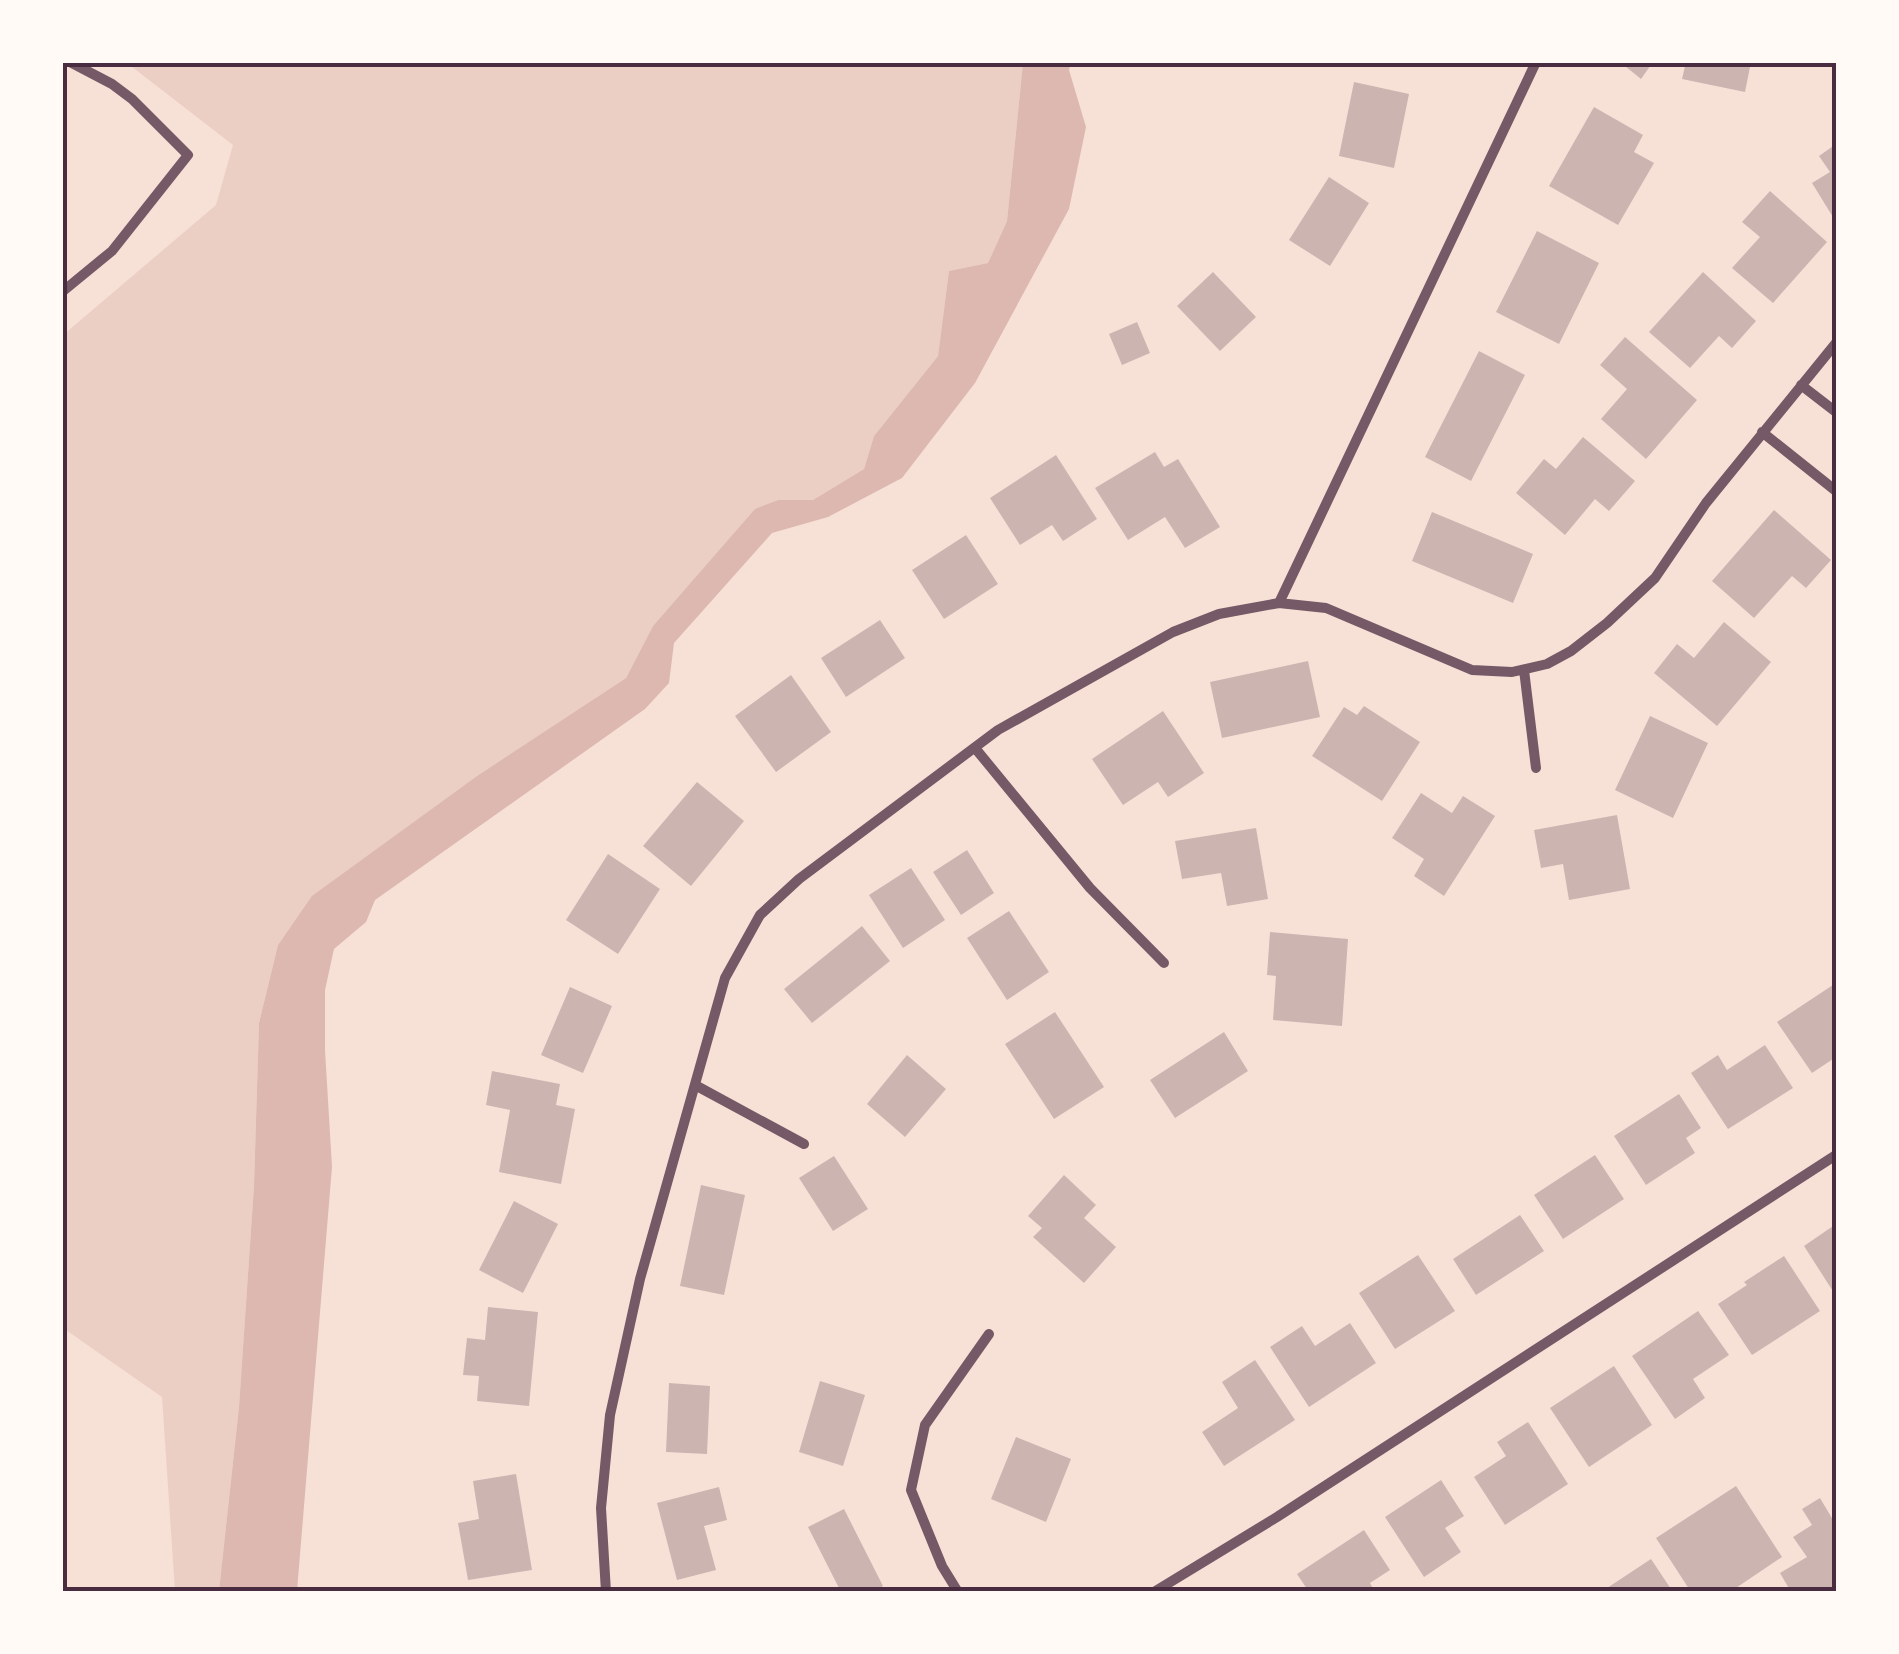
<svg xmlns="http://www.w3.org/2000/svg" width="1899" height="1654" viewBox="0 0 1899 1654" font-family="Mulish,sans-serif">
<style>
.green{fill:#ebcfc5}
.water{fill:#dcb8b0}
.building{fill:#ccb4b1}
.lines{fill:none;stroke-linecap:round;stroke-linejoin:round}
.minor{stroke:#755966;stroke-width:10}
.neatline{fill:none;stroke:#4a2c40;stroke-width:4}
</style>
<rect width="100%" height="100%" fill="#f7e1d7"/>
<path class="green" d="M127 63H1023L1007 221 988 263 949 271 938 356 874 436 864 469 813 500H778L755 510 653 626 626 678 477 776 313 896 278 945 259 1023 254 1186 239 1407 219 1591H175L162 1397 63 1328V335L216 205 233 145Z"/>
<path class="water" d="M1023 63H1071L1069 70 1086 127 1069 209 975 383 902 478 828 517 772 533 674 643 669 683 645 709 375 900 366 922 334 949 325 990V1050L332 1167 297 1591H219L239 1407 254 1186 259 1023 278 945 312 896 477 776 626 678 653 626 755 509 778 500H813L864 469 874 436 938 356 949 271 988 263 1007 221Z"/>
<path class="building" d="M1620 62H1653L1641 79Z
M1686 62H1751L1745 92 1682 79Z
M1354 82 1409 94 1394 168 1339 156Z
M1594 107 1643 135 1634 152 1654 163 1618 225 1549 186Z
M1836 144V222L1812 183 1830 172 1819 156Z
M1329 177 1369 203 1330 266 1289 240Z
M1770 191 1827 242 1773 303 1732 268 1760 237 1742 222Z
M1537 231 1599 263 1559 344 1496 312Z
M1213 272 1256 317 1220 351 1177 306Z
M1703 272 1756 321 1732 348 1719 336 1690 368 1649 332Z
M1137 322 1150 353 1122 365 1109 334Z
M1625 337 1697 400 1646 459 1601 419 1627 389 1600 365Z
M1479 351 1525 375 1471 481 1425 457Z
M1583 437 1635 481 1609 511 1595 499 1565 535 1516 493 1544 459 1556 469Z
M1155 452 1164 467 1178 459 1220 527 1185 548 1165 517 1128 540 1095 488Z
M1056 455 1097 519 1063 541 1052 525 1020 545 990 498Z
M1774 510 1831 560 1806 588 1792 576 1754 618 1712 581Z
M1432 512 1533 554 1513 603 1412 561Z
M966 535 998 584 944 619 912 570Z
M880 620 905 658 846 697 821 658Z
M1724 622 1771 662 1717 726 1654 673 1677 644 1694 658Z
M1308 661 1320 717 1222 738 1210 682Z
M791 675 831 732 776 772 735 716Z
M1364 706 1420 742 1382 801 1312 756 1344 707 1357 715Z
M1163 711 1204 773 1168 797 1158 782 1123 805 1092 759Z
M1650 716 1708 743 1673 818 1615 790Z
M697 782 744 821 691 886 643 846Z
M1421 793 1452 813 1463 796 1495 816 1444 896 1414 876 1424 859 1392 838Z
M1617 815 1630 889 1569 900 1563 864 1541 868 1534 830Z
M1256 828 1268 899 1227 906 1221 873 1182 879 1175 841Z
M967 850 994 893 961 915 933 872Z
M608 854 660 889 618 954 566 920Z
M911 868 945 920 903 948 869 895Z
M1009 911 1049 972 1007 1000 967 938Z
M862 926 890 961 812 1023 784 989Z
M1270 932 1348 939 1342 1026 1273 1020 1276 976 1267 975Z
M1836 983V1057L1812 1073 1777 1022Z
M570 987 612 1006 583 1073 541 1055Z
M1055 1012 1104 1087 1054 1119 1005 1044Z
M1224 1032 1248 1071 1175 1118 1150 1080Z
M1765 1045 1793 1088 1728 1129 1691 1073 1718 1055 1727 1070Z
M907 1055 946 1089 905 1137 867 1104Z
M492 1071 560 1084 556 1105 575 1109 561 1184 499 1172 510 1110 486 1105Z
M1679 1094 1701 1128 1686 1138 1695 1153 1646 1185 1614 1136Z
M1595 1155 1624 1199 1563 1239 1534 1195Z
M834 1156 868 1209 833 1231 799 1178Z
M1064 1175 1096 1205 1084 1218 1116 1247 1084 1283 1033 1237 1042 1228 1028 1216Z
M701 1185 745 1195 724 1295 680 1286Z
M514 1201 558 1224 523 1293 479 1270Z
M1520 1215 1544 1251 1476 1295 1453 1259Z
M1836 1224V1296L1804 1246Z
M1418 1255 1455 1311 1395 1349 1359 1293Z
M1784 1256 1820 1311 1752 1355 1718 1304 1747 1285 1744 1282Z
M488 1307 538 1312 529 1406 477 1401 479 1376 463 1375 467 1338 485 1340Z
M1698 1311 1729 1355 1693 1379 1705 1398 1675 1419 1632 1356Z
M1350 1323 1376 1363 1309 1407 1270 1347 1302 1326 1315 1346Z
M1255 1360 1295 1420 1224 1466 1202 1432 1238 1408 1222 1382Z
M1614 1366 1652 1425 1589 1467 1550 1408Z
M820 1381 865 1395 843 1466 799 1452Z
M669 1383 710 1386 707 1454 666 1452Z
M1528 1422 1568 1484 1505 1525 1474 1477 1506 1456 1497 1442Z
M1016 1437 1071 1459 1046 1522 991 1499Z
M516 1474 532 1570 468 1580 458 1523 479 1519 473 1481Z
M1441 1480 1464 1516 1445 1528 1461 1552 1424 1577 1385 1517Z
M1736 1486 1782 1557 1730 1592H1691L1656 1538Z
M719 1487 727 1520 704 1526 716 1570 677 1580 657 1503Z
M1820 1498 1836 1525V1592H1791L1780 1573 1807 1557 1793 1537 1812 1525 1802 1509Z
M844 1509 883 1586 873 1592H841L808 1527Z
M1364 1530 1390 1570 1370 1583 1375 1592H1309L1297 1574Z
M1651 1559 1673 1592H1601Z"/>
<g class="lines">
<path class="minor" d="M62 292 112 251 188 155 132 99 112 84 70 62
M1801 385 1836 412
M1762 432 1836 491
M1279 603 1536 62
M1524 670 1536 768
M975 748 1090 888 1164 963
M695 1085 804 1144
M606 1592 601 1508 610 1415 640 1279 725 978 760 915 799 879 998 730 1173 632 1219 614 1279 603 1326 608 1472 670 1512 672 1547 664 1571 651 1607 623 1655 578 1706 503 1836 343
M958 1592 942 1566 911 1490 925 1425 989 1334
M1154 1592 1277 1517 1836 1155"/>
</g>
<rect width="1899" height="1654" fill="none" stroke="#fffaf5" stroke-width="130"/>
<rect x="65" y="65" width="1769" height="1524" class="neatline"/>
</svg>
